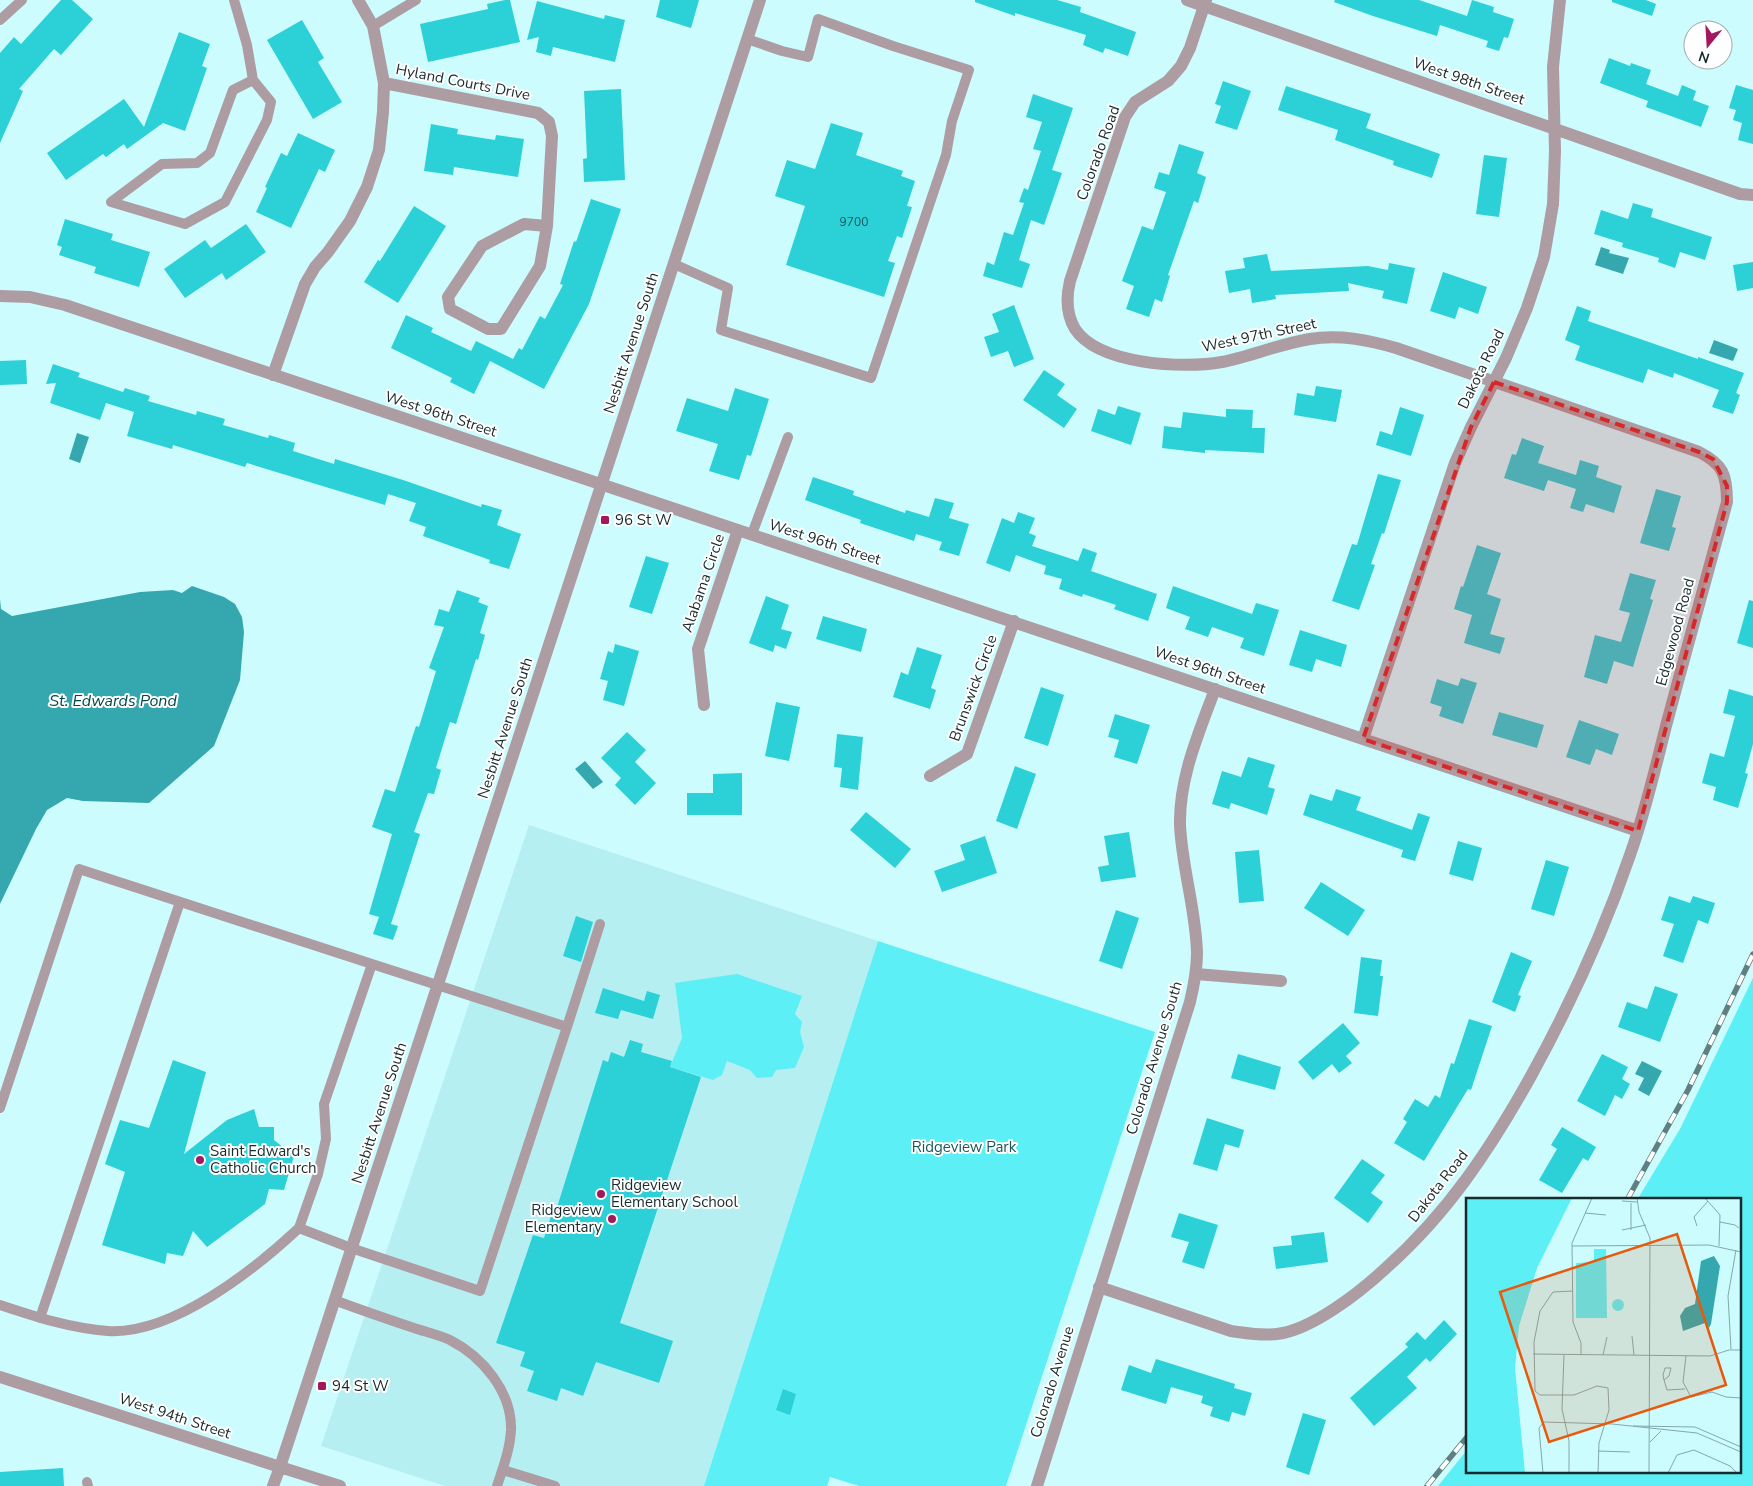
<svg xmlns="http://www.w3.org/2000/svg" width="1753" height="1486" viewBox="0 0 1753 1486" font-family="'Nunito Sans',sans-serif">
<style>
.built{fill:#b6eff2}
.green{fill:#5ceff6}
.water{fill:#34a8ae}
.building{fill:#2cd0d7}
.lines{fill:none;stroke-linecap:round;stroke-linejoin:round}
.service{stroke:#ad9ca1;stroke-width:10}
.minor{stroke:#ad9ca1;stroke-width:12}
.tertiary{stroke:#ad9ca1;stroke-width:12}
.rail-casing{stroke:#607f80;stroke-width:5.5}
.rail{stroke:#fff;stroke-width:4;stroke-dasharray:11;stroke-linecap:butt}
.marked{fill:#d62828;fill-opacity:0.2;stroke:#d62828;stroke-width:4;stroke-dasharray:10 6;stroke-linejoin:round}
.poi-dot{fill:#a3175e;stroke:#fff;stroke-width:2}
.labels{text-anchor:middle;stroke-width:4;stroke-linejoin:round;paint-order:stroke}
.number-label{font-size:12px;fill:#1d5457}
.street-label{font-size:15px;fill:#182b2c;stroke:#fff}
.poi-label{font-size:15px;fill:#182b2c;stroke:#fff;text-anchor:start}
.park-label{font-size:15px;fill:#17575a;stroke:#fff}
.water-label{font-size:16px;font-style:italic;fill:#00484b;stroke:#fff}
.inset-road{fill:none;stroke:#84a8aa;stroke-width:1}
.view{fill:#e8590c;fill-opacity:0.15;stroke:#e8590c;stroke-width:2.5}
.inset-edge{fill:none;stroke:#182b2c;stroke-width:2.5}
</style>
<rect width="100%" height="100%" fill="#ccfcfe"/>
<path class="built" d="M529 825 878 941 704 1486H445L321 1446Z"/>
<path class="green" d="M878 941 1155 1032 1006 1486H859L830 1477 827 1486H704Z
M737 974 802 996 795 1014 802 1022 800 1032 804 1047 795 1068 776 1070 772 1077 757 1078 750 1070 727 1061 722 1075 713 1080 670 1067 682 1038 675 983Z
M1753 978V1486H1438L1467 1450V1472H1739V1200H1637L1680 1129Z"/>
<path class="water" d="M1601 247 1610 250 1609 253 1629 258 1623 274 1595 265Z
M1714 340 1738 349 1733 361 1709 353Z
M77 433 89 437 80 463 69 459Z
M192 586 224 597 235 604 242 617 244 632 240 680 214 746 149 803 83 801 67 798 47 810 36 829 0 904V599L1 609 12 616 140 592 173 590 182 593Z
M585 761 603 782 593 789 575 769Z
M1642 1061 1662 1071 1649 1096 1638 1090 1644 1078 1635 1074Z"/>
<path class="building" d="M61 0H72L93 19 61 55 54 49 19 89 23 91 0 143V53L14 37 21 44Z
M505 0H510L520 42 428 62 420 24 488 9 487 4Z
M660 0H699L691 28 656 17Z
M975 0H1057L1081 7 1080 12 1136 32 1128 56 1105 48 1103 53 1083 45 1086 35 1015 13V16L975 2Z
M1335 0H1419L1467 16 1472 0 1494 7 1493 12 1514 19 1508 38 1504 37 1499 51 1486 47 1488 41 1440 25 1437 36 1373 16 1334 2Z
M1612 0H1646L1656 4 1652 16 1612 2Z
M537 1 604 19 605 15 625 20 615 62 553 47 551 56 536 52 539 37 527 40Z
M302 20 324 58 318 62 342 102 313 119 267 40Z
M179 32 210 44 202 66 207 68 185 131 163 123 127 149 124 144 106 157 103 154 66 180 47 153 124 99 144 127Z
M1609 58 1630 66 1631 63 1651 70 1646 84 1678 96 1682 85 1696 91 1693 100 1709 106 1701 127 1646 107 1648 101 1600 83Z
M1223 81 1251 91 1237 130 1215 123 1221 106 1215 104Z
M1736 85 1753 90V144L1738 140 1742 123 1733 120 1736 110 1729 108Z
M1286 86 1371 114 1366 128 1440 154 1432 178 1393 165 1394 161 1335 140 1338 130 1278 110Z
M621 89 625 180 584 182 583 159 587 158 584 91Z
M1033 94 1073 108 1052 170 1062 173 1044 225 1031 220 1019 260 1030 264 1022 288 983 276 987 262 994 265 1004 232 1013 235 1024 203 1019 202 1024 188 1028 190 1041 151 1033 149 1042 122 1026 117Z
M831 123 863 133 856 155 903 171 901 176 915 181 907 206 912 207 902 238 897 236 888 261 895 263 884 297 786 265 805 206 775 196 787 160 815 169Z
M431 124 458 129 457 134 495 140 496 135 524 139 518 177 454 167 453 175 424 171Z
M298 133 335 150 325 172 319 169 291 228 256 212 267 188 265 187 281 153 287 156Z
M1179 144 1204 152 1197 173 1206 177 1198 203 1194 201 1168 275 1170 276 1162 302 1155 299 1149 317 1126 309 1134 286 1122 281 1142 226 1153 230 1166 192 1154 188 1159 172 1169 175Z
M1484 155 1507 158 1499 217 1476 214Z
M591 199 621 209 589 304 544 389 490 361 474 394 450 382 452 378 391 348 406 315 433 328 431 332 471 351 476 341 513 359 519 348 522 350 540 316 545 319 563 285 560 284 574 241 576 242Z
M1633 203 1653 209 1651 217 1712 237 1705 260 1680 252 1675 268 1658 262 1659 258 1622 247 1623 243 1594 234 1601 210 1628 219Z
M414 206 446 226 398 303 364 282 378 260 380 261Z
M65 219 113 234 111 240 150 252 139 287 94 273 96 267 59 255 62 247 57 245Z
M246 224 266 252 226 280 222 273 185 298 164 269 205 240 211 248Z
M1267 254 1271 271 1368 266 1388 270 1389 263 1415 268 1407 304 1382 298 1384 291 1348 283 1349 291 1275 295 1276 299 1252 303 1250 289 1229 293 1225 271 1245 268 1243 258Z
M1753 262V288L1737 291 1733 265Z
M1443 272 1487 287 1478 314 1459 307 1455 319 1430 311Z
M1014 305 1034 359 1014 367 1008 351 991 357 984 337 999 332 992 314Z
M1577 306 1591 311 1588 321 1698 359V357L1744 373 1736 393 1740 395 1733 414 1712 407 1719 390 1674 373 1673 378 1648 369 1643 383 1575 360 1580 346 1565 340Z
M26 360 27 384 0 385V361Z
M53 364 80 373 78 377 123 392 125 388 150 396 148 401 196 415 197 411 225 419 223 425 268 438 269 435 295 443 293 451 334 464 335 459 403 480 481 507 482 504 502 510 497 525 521 534 509 569 489 563 490 560 423 536 426 527 409 521 416 503 388 494 385 505 247 463 245 467 173 445 172 449 127 436 134 412 106 403 100 420 50 403 56 383 46 384Z
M1044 370 1065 384 1057 395 1077 409 1064 428 1023 400Z
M1316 386 1342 390 1336 422 1294 415 1297 393 1314 396Z
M735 388 769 399 751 456 747 455 739 480 709 471 718 444 676 431 687 398 728 411Z
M1118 406 1141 413 1131 445 1091 431 1098 409 1115 415Z
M1400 407 1424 415 1411 456 1376 445 1380 431 1392 435Z
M1226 409 1253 410 1252 428H1265L1264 453 1205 450V453L1162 448 1164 426 1181 428 1183 412 1226 417Z
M1522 438 1544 446 1538 463 1576 475 1580 460 1599 466 1596 477 1622 486 1614 513 1586 504 1583 512 1570 508 1576 489 1548 480 1544 491 1504 478 1512 454 1516 455Z
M1378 474 1401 480 1384 534 1382 533 1371 564 1375 565 1359 610 1332 601 1352 544 1357 545Z
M813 477 854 491 853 495 905 513 906 510 929 517 935 498 954 503 949 518 969 524 959 556 939 550 942 542 916 534 914 541 860 523 861 520 805 500Z
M1656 489 1681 496 1672 527 1676 528 1669 551 1640 543Z
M1018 512 1035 518 1029 533 1036 536 1032 546 1078 561 1083 548 1097 553 1091 571 1157 594 1148 621 1114 609 1116 605 1083 594 1082 597 1059 589 1062 579 1044 574 1046 566 1016 555 1010 572 986 563 1002 518 1014 523Z
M1477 545 1501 553 1487 594 1501 599 1490 634 1505 638 1500 654 1464 643 1472 615 1454 609 1461 586 1463 587Z
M646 556 669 563 652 614 629 607Z
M1630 573 1656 580 1650 599 1653 600 1633 667 1614 661 1607 684 1584 677 1595 635 1621 642 1630 613 1619 610Z
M1173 586 1252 614 1256 603 1279 610 1264 656 1240 648 1244 638 1212 627 1208 637 1185 629 1190 617 1166 608Z
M457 590 480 598 478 602 488 606 480 633 485 635 478 660 476 659 456 724 450 722 436 768 441 770 434 794 428 793 414 832 420 834 391 924 398 926 393 940 373 934 379 917 369 914 392 834 372 827 385 789 395 792 413 735 416 726 419 727 436 671 429 668 444 627 434 625 439 609 449 612Z
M766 596 789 605 781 629 792 632 786 649 775 645 773 652 749 643Z
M1749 600 1753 601V648L1737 643Z
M823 616 867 629 861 652 816 639Z
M1300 630 1347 645 1341 667 1316 659 1312 672 1289 665Z
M615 644 639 651 624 706 603 700 608 681 600 679 608 651 613 653Z
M917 647 942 655 931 688 936 690 930 709 893 697 901 672 908 675Z
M1461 678 1477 683 1463 724 1439 716 1442 707 1430 703 1437 679 1458 686Z
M1041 687 1064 695 1048 746 1024 738Z
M1729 689 1753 696V744L1745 773 1748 774 1738 808 1713 800 1716 787 1702 783 1710 753 1724 757 1735 716 1723 713Z
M776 702 800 707 789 761 765 756Z
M1499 712 1544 725 1537 748 1492 735Z
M1115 714 1150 725 1137 764 1114 757 1119 740 1108 737Z
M1579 720 1619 734 1612 755 1596 749 1590 765 1566 757Z
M627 732 646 750 635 762 656 783 635 805 615 785 621 778 601 758Z
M837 734 863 737 858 790 840 787 842 768 834 767Z
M1248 757 1275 765 1268 787 1275 789 1267 815 1231 803 1229 809 1212 804 1222 771 1241 777Z
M1015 766 1036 774 1017 829 996 821Z
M742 773V815H687V793H713V774Z
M1336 789 1361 797 1356 810 1412 830 1418 813 1430 817 1415 861 1401 857 1403 850 1303 815 1310 794 1332 801Z
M866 812 911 849 895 868 850 830Z
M1129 832 1136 877 1101 882 1098 867 1109 865 1104 836Z
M985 836 997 873 942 892 934 871 965 860 960 845Z
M1458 841 1482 848 1473 881 1449 874Z
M1259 850 1264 901 1239 903 1235 852Z
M1546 860 1569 867 1554 916 1531 909Z
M1321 882 1365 910 1348 936 1304 908Z
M1669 896 1690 903 1693 896 1715 903 1708 924 1698 920 1683 963 1663 956 1674 924 1661 920Z
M1116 910 1139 918 1122 969 1099 961Z
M576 916 593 922 581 962 563 956Z
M1511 952 1532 961 1518 995 1521 996 1515 1012 1492 1002Z
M1361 957 1382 960 1380 976H1383L1378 1016 1354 1013Z
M1655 986 1678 994 1660 1042 1618 1027 1627 1002 1647 1009Z
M603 988 644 1001 647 991 660 995 653 1019 621 1010 618 1019 595 1013Z
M1469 1019 1492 1026 1471 1090 1468 1089 1424 1161 1394 1143 1407 1122 1403 1119 1415 1099 1428 1107 1435 1095 1440 1098 1451 1063 1454 1064Z
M1343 1023 1360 1043 1346 1056 1352 1063 1339 1073 1332 1064 1313 1080 1298 1062Z
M630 1040 643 1044 641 1052 672 1061 670 1067 701 1077 620 1323 673 1341 659 1383 596 1362 583 1396 561 1388 557 1401 527 1391 534 1371 520 1366 525 1352 496 1343 533 1235 544 1238 551 1216 554 1217 603 1060 608 1062 611 1052 624 1057Z
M1238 1054 1281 1067 1275 1090 1231 1078Z
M1602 1054 1628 1067 1622 1079 1630 1084 1622 1099 1615 1095 1605 1116 1577 1101Z
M173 1060 206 1072 184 1154 227 1120 254 1109 259 1127H274V1140L294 1156 284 1190 269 1189 265 1204 207 1247 193 1231 183 1256 167 1253 165 1264 102 1245 125 1172 105 1164 120 1120 149 1128Z
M1207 1118 1244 1130 1239 1148 1225 1144 1217 1171 1193 1164Z
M1562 1127 1596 1147 1588 1161 1583 1158 1562 1193 1539 1180 1557 1149 1551 1145Z
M1362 1159 1385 1175 1371 1193 1383 1202 1368 1223 1334 1198Z
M1179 1213 1218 1225 1204 1269 1182 1262 1189 1242 1171 1237Z
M1324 1232 1328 1262 1276 1269 1273 1247 1292 1245 1291 1236Z
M1444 1320 1457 1334 1430 1362 1426 1358 1407 1377 1417 1388 1374 1426 1350 1398 1408 1347 1405 1344 1417 1332 1425 1340Z
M1156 1359 1235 1384 1234 1388 1252 1393 1245 1416 1232 1412 1229 1422 1210 1416 1213 1407 1201 1403 1203 1396 1171 1387 1166 1404 1121 1390 1129 1365 1151 1373Z
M783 1389 796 1394 790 1415 776 1410Z
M1303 1413 1326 1420 1309 1475 1286 1467Z
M63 1468 64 1486H0V1472Z"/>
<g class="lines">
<path class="service" d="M234 0 247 45 253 80 271 102 267 120 225 202 185 224 111 202 162 164 197 163 210 153 233 90 253 80
M0 20 22 0
M373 26 416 0
M674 264 728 288 721 330 871 378 946 155 952 121 969 70 893 46 818 19 808 57 782 51 747 39
M752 534 788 437
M567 1027 600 924
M0 1108 79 869 372 964
M334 1300C361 1310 387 1319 414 1328 426 1332 439 1335 450 1340 483 1357 512 1392 511 1430 510 1449 503 1468 497 1486
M0 1305C36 1317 70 1328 108 1331 172 1335 254 1270 299 1228L351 1248 480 1291 567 1027 372 964 324 1104 326 1139 318 1174 299 1228
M40 1318 180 902
M503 1470 555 1486
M87 1482 88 1486"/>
<path class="minor" d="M1187 0 1740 194 1753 195
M384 83 538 113 549 122 552 136 547 226 540 266 501 329H488L450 309 448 297 482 246 524 224 547 226
M0 296 30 297 65 305 1638 831
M273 375 305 284 315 267 328 252 350 221 367 187 379 150 383 112 384 83 373 26 358 0
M704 705 698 649 738 530
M1363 739 1455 463 1471 427 1506 358 1527 308 1544 257 1553 204 1555 151 1553 67 1560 0
M930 776 967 754 1014 621
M1196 974 1281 981
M1099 1287 1231 1331C1246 1333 1262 1336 1277 1334 1312 1330 1360 1292 1386 1268 1448 1213 1491 1148 1531 1076 1570 1005 1604 931 1630 855 1645 813 1655 769 1666 726 1686 651 1707 576 1727 502 1727 475 1723 464 1699 452L1396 348C1368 340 1339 334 1310 339 1280 344 1251 356 1222 362 1184 369 1099 365 1075 329 1066 314 1066 298 1070 281L1125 117 1135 102 1168 81 1181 66 1190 48 1206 0
M273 1486 280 1467 340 1486
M1037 1486 1190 1002C1194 985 1197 970 1197 953 1196 910 1182 868 1180 825 1179 777 1199 733 1215 689"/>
<path class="tertiary" d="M0 1377 280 1467 760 0"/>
<defs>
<path id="rail" d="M1627 1200 1688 1090 1753 954
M1427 1486 1467 1437"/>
</defs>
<use href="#rail" class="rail-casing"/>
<use href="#rail" class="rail"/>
</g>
<path class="marked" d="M1494 382 1699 452 1713 459 1727 486V502L1638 831 1363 739 1471 427Z"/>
<g class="poi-dot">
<rect x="600" y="515" width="10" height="10" rx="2.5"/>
<circle cx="200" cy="1160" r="5"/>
<circle cx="601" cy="1194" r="5"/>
<circle cx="612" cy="1219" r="5"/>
<rect x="317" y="1381" width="10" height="10" rx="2.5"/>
</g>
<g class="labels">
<g class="number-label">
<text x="854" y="226">9700</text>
</g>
<g class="street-label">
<text transform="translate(1469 81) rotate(19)" y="5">West 98th Street</text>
<text transform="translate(463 82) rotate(11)" y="5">Hyland Courts Drive</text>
<text transform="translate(1098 153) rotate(-70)" y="5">Colorado Road</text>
<text transform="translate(1259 335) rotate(-12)" y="5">West 97th Street</text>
<text transform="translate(631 343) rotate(-72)" y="5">Nesbitt Avenue South</text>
<text transform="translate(1481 369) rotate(-64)" y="5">Dakota Road</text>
<text transform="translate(441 414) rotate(18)" y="5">West 96th Street</text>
<text transform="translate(825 542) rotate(18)" y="5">West 96th Street</text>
<text transform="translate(703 583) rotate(-71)" y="5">Alabama Circle</text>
<text transform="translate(1675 632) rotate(-75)" y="5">Edgewood Road</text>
<text transform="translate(1210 670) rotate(19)" y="5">West 96th Street</text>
<text transform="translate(973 688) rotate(-70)" y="5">Brunswick Circle</text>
<text transform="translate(505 728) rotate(-72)" y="5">Nesbitt Avenue South</text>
<text transform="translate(1154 1058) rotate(-73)" y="5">Colorado Avenue South</text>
<text transform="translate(379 1113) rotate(-72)" y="5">Nesbitt Avenue South</text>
<text transform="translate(1438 1186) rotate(-52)" y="5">Dakota Road</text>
<text transform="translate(1052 1382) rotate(-73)" y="5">Colorado Avenue</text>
<text transform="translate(175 1416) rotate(18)" y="5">West 94th Street</text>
</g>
<g class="poi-label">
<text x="615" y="525">96 St W</text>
<text x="210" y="1156">Saint Edward's<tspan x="210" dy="17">Catholic Church</tspan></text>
<text x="611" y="1190">Ridgeview<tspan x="611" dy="17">Elementary School</tspan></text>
<text x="602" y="1215" text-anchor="end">Ridgeview<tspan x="602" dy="17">Elementary</tspan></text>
<text x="332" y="1391">94 St W</text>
</g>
<g class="park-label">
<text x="964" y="1152">Ridgeview Park</text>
</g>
<g class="water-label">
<text x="113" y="706">St. Edwards Pond</text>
</g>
</g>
<g transform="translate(1466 1198)">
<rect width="275" height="275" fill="#ccfcfe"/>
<path d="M0 0H106L71 70 53 128 49 170 59 275H0ZM128 51H140L141 120H110V65L128 64ZM146 107a6 6 0 1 1 12 0a6 6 0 1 1-12 0Z" fill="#5ceff6"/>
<path d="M248 58 254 68 245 126 243 130 239 125 217 133 214 118 219 110 229 106 235 63Z" fill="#34a8ae"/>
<path class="inset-road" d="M171 0 173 14 184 40 183 275M239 0 254 17 253 48M156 3 171 4M119 15 140 17M254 24 269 27 273 30M231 28 228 19 242 3M156 32 180 27M165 32V5M106 48 243 47 275 54M107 93 87 94 74 113 68 144 69 193 74 197H108L131 188 142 190 143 212 133 245 132 275M166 138 168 157M265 151 262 98 270 52M67 156 244 158 263 152H275M98 157 96 211 103 243V275M115 157V145L107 124 106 45 126 0M137 157 141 139M220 158 217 184 225 199 246 194 260 199 275 200M198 182 203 178 205 170H199L197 177 198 182 201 192 219 191M167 228 229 229 275 249M184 244 195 233M132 253 164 254M77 275 73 230 78 224 146 226 231 235 275 254M202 275 211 257 228 252 264 268 271 275"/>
<path class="view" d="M211 36 260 187 83 244 34 94Z"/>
<rect width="275" height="275" class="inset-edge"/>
</g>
<g transform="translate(1708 45) rotate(198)"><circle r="24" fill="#ffffff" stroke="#a3aaab"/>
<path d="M0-4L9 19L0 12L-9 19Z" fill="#a3175e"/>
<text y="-8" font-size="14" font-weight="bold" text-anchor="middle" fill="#182b2c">N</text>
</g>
</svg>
